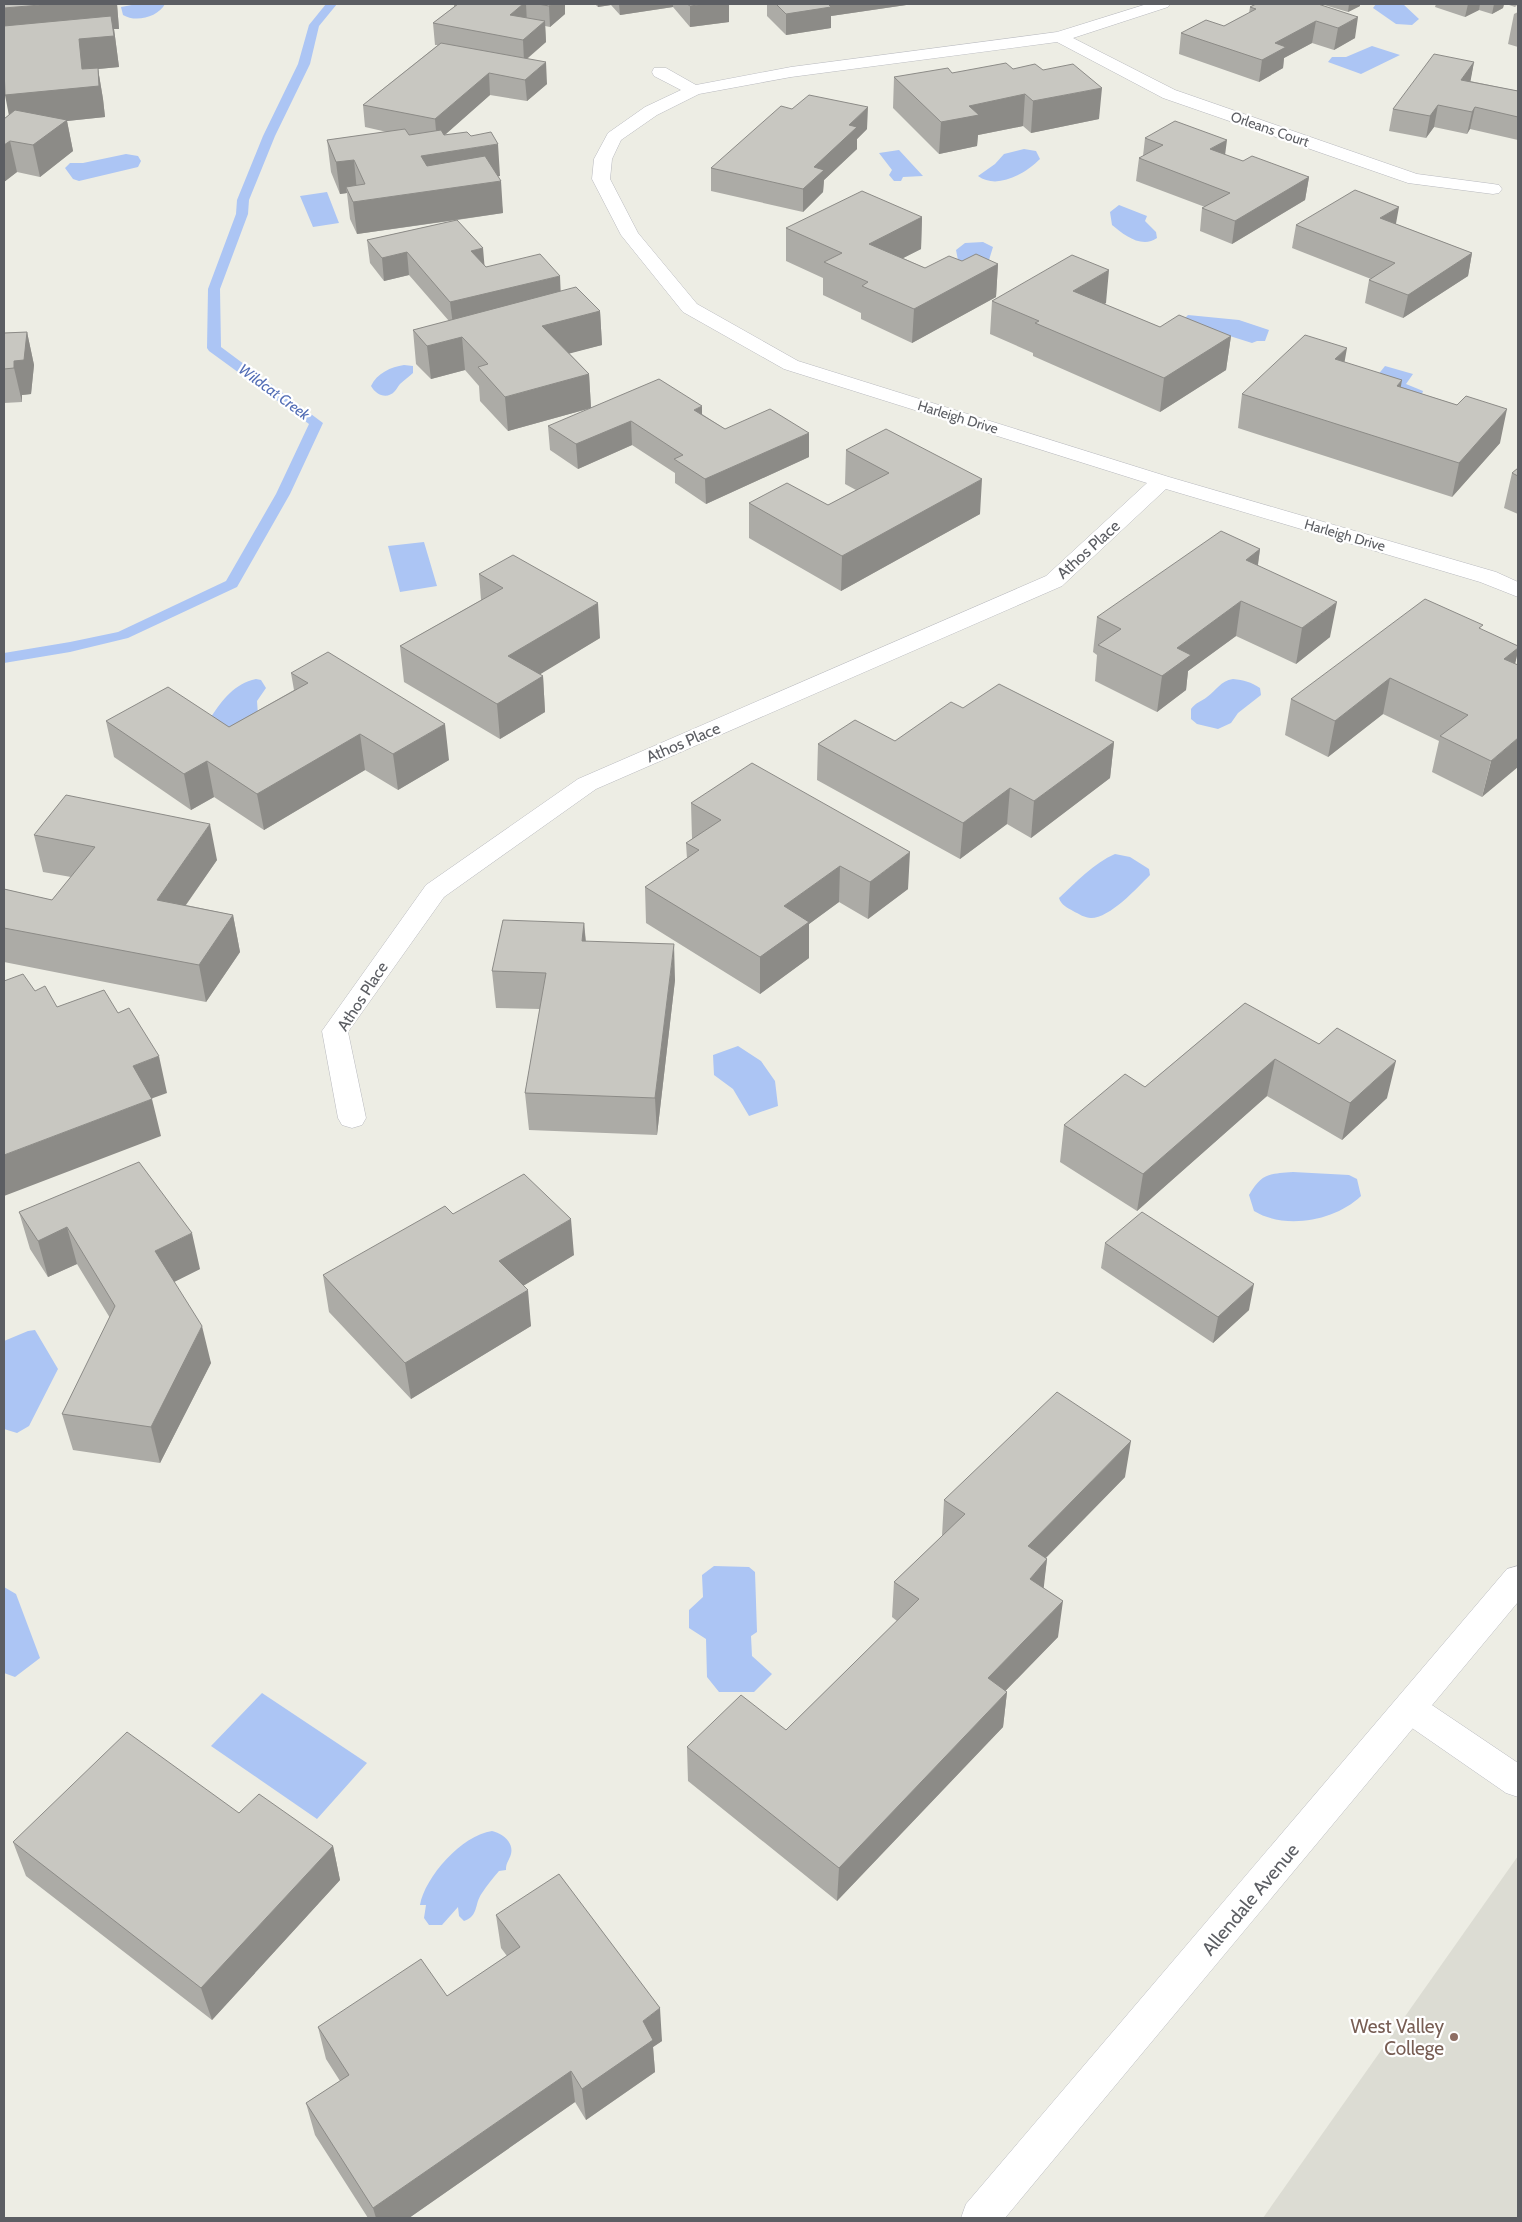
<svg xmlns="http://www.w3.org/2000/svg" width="1522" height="2222" viewBox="0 0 1522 2222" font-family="Cabin,sans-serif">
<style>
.education{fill:#dcdcd3}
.water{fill:#acc5f4}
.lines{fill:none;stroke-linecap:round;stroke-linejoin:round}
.stream{fill:#acc5f4;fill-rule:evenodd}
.minor-casing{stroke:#b9babf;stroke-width:1}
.tertiary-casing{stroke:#b9babf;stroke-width:1}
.minor{fill:#fff;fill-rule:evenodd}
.tertiary{fill:#fff;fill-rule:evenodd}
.wall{fill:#acaba6}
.shaded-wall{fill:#8c8b87}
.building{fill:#c8c7c1;stroke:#8c8b87}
.education-dot{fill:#8d6e63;stroke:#fff;stroke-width:2}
.labels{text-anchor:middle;stroke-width:4.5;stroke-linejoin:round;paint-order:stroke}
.far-street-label{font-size:14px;fill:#5c5e63;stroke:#fff}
.far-water-label{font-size:15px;font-style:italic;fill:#526db5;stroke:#fff}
.street-label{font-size:16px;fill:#5c5e63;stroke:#fff}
.near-street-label{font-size:19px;fill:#5c5e63;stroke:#fff}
.near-education-label{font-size:19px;fill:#785e54;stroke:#fff;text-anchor:end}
</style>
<rect width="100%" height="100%" fill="#edede4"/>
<path class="education" d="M1518 1856V2218H1263Z"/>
<path class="water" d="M137 4H165C158 17 136 23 123 15L121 7Z
M1376 4H1403L1419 19 1412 25 1396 24 1373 8Z
M1372 46 1400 55 1361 74 1328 62 1332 57H1346Z
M1024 149 1036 151 1040 159C1025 174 997 190 978 176L995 164 1004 154Z
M899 150 923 176 903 177 901 181H894L889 175 892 170 879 153Z
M126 154 138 156 141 161 138 167 79 181 73 179 65 168 70 163H83Z
M327 192 339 223 313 227 300 196Z
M1119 205 1147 216 1145 221 1156 232 1157 238C1142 249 1124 235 1112 225L1110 212Z
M983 242 993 247 989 260 955 267 958 260 956 250 965 243Z
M1188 315 1239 320 1269 330 1265 341H1257L1252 343 1182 321Z
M404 365 413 366V373C409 377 404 380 400 384 398 386 397 389 395 391 387 400 376 395 371 386 377 373 391 367 404 365Z
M1385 366 1413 374 1406 384 1423 391 1422 394 1361 396Z
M424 542 437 586 400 592 388 546Z
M256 679 261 680 266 688 257 701 258 715 239 725 214 730 211 717C223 699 234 684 256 679Z
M1233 679C1244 680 1251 682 1260 688L1261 695 1238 713 1231 723 1218 729 1197 724 1191 719V709C1195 703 1202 701 1207 697 1217 690 1220 681 1233 679Z
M1115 854 1130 857 1149 869 1150 875C1137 888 1110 918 1091 918 1085 918 1079 914 1073 911 1068 908 1061 905 1059 898 1076 882 1094 863 1115 854Z
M738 1046 761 1061 775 1081 778 1106 749 1116 733 1089 714 1075 713 1055Z
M1293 1172 1349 1175 1357 1179 1361 1196C1335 1221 1285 1230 1254 1211L1249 1195C1262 1173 1269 1174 1293 1172Z
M35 1330 58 1369 29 1426 17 1433 4 1429V1341L28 1331Z
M714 1566 749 1567 755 1572 757 1632 751 1636 752 1656 772 1674 754 1692H719L707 1677 706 1639 689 1628V1610L703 1597 702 1575Z
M4 1587 16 1594 40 1658 15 1677 4 1673Z
M262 1693 367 1763 317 1819 211 1746Z
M492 1831C502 1833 514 1842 511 1854 509 1861 506 1862 506 1870L499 1871C493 1878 487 1885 482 1893 474 1904 479 1916 464 1921L459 1916 458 1907 442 1925H429L424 1918 426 1905H420C425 1877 462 1835 492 1831Z"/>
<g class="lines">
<path class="stream" d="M326 4H337L319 26 310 64 275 136 249 200 248 214 220 289 221 347 323 423 290 494 237 587 128 638 70 652 4 663V653L70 642 118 632 226 581 276 494 309 424 209 351 207 348 208 289 236 214 237 200 263 136 298 64 309 25Z"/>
<defs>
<path id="minor" d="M1147 4H1170L1168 7 1073 38 1175 90 1417 174 1493 184 1499 185 1502 189 1499 193 1493 194 1408 183 1163 98 1057 42 791 77 699 94 657 115 621 140 612 159 610 179 638 233 697 304 798 361 1169 477 1496 572 1518 582V597L1480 582 1166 489 1062 586 596 789 444 897 348 1032 366 1118 362 1125 352 1128 342 1125 338 1118 322 1031 426 885 578 779 1046 576 1147 483 784 369 683 312 621 235 592 179 594 159 608 133 645 107 681 90 654 76 652 72 654 68H666L696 85 791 67 1057 32Z
M1411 1694 1423 1699 1518 1763V1797L1506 1793 1399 1719 1394 1709 1399 1699Z"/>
<path id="tertiary" d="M1518 1566V1602L1005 2218H961L966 2204 1507 1569Z"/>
</defs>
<use href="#minor" class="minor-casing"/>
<use href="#tertiary" class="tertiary-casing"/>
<use href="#minor" class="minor"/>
<use href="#tertiary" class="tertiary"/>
</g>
<path class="wall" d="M4 4H117L119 29H114L119 67 98 69 103 99 105 117 67 121 73 151 40 177 17 172 4 182V119L9 115Z
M454 4H565V14L550 27 545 26 546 42 527 59 547 84 527 101 490 95 444 135 500 176H498L503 213 457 220 485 266 486 267 561 291 600 311 602 345 569 353 589 374 591 408 508 431 480 401 479 386 465 370 431 379 416 364 413 330 449 321 409 275 384 281 370 263 367 240 457 220 357 234 350 219 347 193 340 194 331 172 327 140 387 132 365 127 363 105 438 45H435L433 23 454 7Z
M595 4H729V22L690 27 673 7 620 15 611 5 598 7Z
M767 4H913L831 16V28L786 35 767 16Z
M1318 4 1355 38 1334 50 1312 43 1284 58 1283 68 1259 82 1179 54 1181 33 1224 26 1249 13 1250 7Z
M1321 4H1360V6L1348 12Z
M1436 4H1504L1503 8 1492 14 1479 10 1465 17 1435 7Z
M1506 4H1518L1515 7Z
M1518 12V47L1508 44 1514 14Z
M1474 62 1470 81 1518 91V140L1470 129 1467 134 1434 127 1426 138 1389 131 1393 109Z
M1013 69 1099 119 1031 133 1023 126 978 135 977 146 939 154 893 108 894 77Z
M867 129 857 139V149L824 180 823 192 803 212 711 191V168Z
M1145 138 1225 155 1243 161 1309 177 1305 200 1232 244 1200 231 1202 208 1205 207 1136 181 1139 158 1143 156Z
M922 217 921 249 903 258 925 268 962 261 998 264 996 297 912 343 861 319V313L823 295V278L786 261V228Z
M1396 224 1472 253 1468 276 1403 318 1365 303 1369 280 1371 279 1292 248 1296 225Z
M992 301 1106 303 1104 304 1160 327 1231 336 1226 370 1160 412 1033 356V353L990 334Z
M27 332 34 365 31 394 22 395V402L4 403V333Z
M1344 362 1401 387 1457 405 1500 443 1452 497 1238 428 1242 394Z
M702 414 725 429 809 457 706 504 675 483V473L632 445 578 469 550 450 548 426Z
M846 450 980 514 841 591 749 538V503L828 505 856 490 845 484Z
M1518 468V514L1504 508 1512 473Z
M1260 549 1258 565 1330 637 1296 664 1236 636 1188 671 1186 690 1157 712 1095 681 1097 655 1093 652 1097 617Z
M479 574 600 638 539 674 543 676 545 712 500 739 404 682 400 646 481 600Z
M1482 630 1518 651 1482 797 1432 772 1439 741 1383 714 1328 757 1285 735 1291 699Z
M291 673 449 760 398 790 365 770 264 830 214 797 191 810 114 757 106 721 229 727 294 690Z
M963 708 1114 742 1110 778 1031 838 1007 824 960 859 817 780 818 744 895 741Z
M691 803 908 889 868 919 839 902 809 924V958L760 994 646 923 645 887 687 859 686 843 692 839Z
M34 835 217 860 186 905 233 915 240 952 206 1002 4 962V889L52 900 71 877 43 872Z
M584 923 586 941 675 980 657 1135 529 1130 525 1093 540 1009 496 1008 492 971Z
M1245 1003 1387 1098 1342 1140 1267 1096 1137 1211 1060 1162 1064 1125 1145 1087Z
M19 1212 200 1269 174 1282 211 1363 160 1463 73 1450 62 1414 110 1318 77 1264 48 1277 30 1249Z
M453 1214 574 1255 523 1286 531 1326 411 1399 329 1312 323 1275Z
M1105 1243 1249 1310 1213 1343 1101 1268Z
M1125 1477 1046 1558 1047 1559 1043 1588 1058 1637 1005 1691 1007 1692 1003 1727 837 1901 688 1781 687 1747 786 1730 897 1621 892 1617 894 1582 942 1536 944 1500Z
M239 1813 333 1846 340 1880 212 2020 26 1876 13 1842Z
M496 1915 662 2041 653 2047 655 2072 586 2120 575 2102 409 2218H368L315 2135 306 2103 340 2081 326 2059 318 2027 447 1996 507 1956 501 1948Z"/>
<path class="shaded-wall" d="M52 4H117L119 29H114L119 67 98 69 103 99 105 117 67 121 73 151 40 177 33 145 11 126 5 95 4 8Z
M523 4H526L527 23 510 15Z
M552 4H565V14L550 27 549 6Z
M598 4H611V5L598 7Z
M619 4H673V7L620 15Z
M706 4H729V22L690 27V6Z
M820 4H913L831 16V28L786 35V14Z
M1349 4H1360V6L1348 12Z
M1468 4H1480L1479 10 1465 17Z
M1494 4H1504L1503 8 1492 14Z
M1358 17 1355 38 1334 50 1338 28Z
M545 21 546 42 524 61 523 40Z
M1316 21 1312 43 1284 58 1283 68 1259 82 1262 60 1275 43Z
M546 62 547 84 527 101 525 80Z
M1474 62 1470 84 1461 80Z
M489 73 490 95 437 142 435 119Z
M1102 88 1099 119 1031 133 1033 101Z
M1025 94 1023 126 978 135 977 146 939 154 941 122 969 106Z
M1438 105 1434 127 1426 138 1430 116Z
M868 107 867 129 857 139V149L824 180 823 192 803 212V189L814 167 849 125Z
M1475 107 1470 129 1467 134 1472 112Z
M1227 140 1224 163 1210 149Z
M10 141 17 172 4 182V145Z
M498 144 500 176 424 188 421 156Z
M354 160 357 192 346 187 347 193 340 194 336 162Z
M1309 177 1305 200 1232 244 1235 221Z
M501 181 503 213 357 234 353 202Z
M1399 207 1395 229 1380 218Z
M922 217 921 249 868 276 869 244Z
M483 248 485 271 471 251Z
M407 252 409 275 384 281 382 258Z
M1472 253 1468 276 1403 318 1408 295Z
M998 264 996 297 912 343 914 309Z
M1109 270 1106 303 1070 325 1073 291Z
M560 276 561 299 453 325 450 302Z
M600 311 602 345 545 360 542 326Z
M27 332 34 365 31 394 22 395V402L14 368V361Z
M1231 336 1226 370 1160 412 1164 378Z
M462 337 465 370 431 379 427 346Z
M1347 348 1341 382 1335 359Z
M589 374 591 408 508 431 505 397Z
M1402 380 1396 414 1397 386Z
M702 406V430L694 410Z
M1507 409 1500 443 1452 497 1459 463Z
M631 421 632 445 578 469 576 444Z
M809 433V457L706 504 705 479Z
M982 479 980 514 841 591 842 556Z
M1260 549 1255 584 1246 560Z
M1241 601 1236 636 1188 671 1186 690 1157 712 1162 676 1177 648Z
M1337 602 1330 637 1296 664 1302 628Z
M598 603 600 638 511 692 508 656Z
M1518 648V651L1511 682 1504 659Z
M543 676 545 712 500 739 497 704Z
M1390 678 1383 714 1328 757 1335 721Z
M445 724 449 760 398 790 393 754Z
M360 734 365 770 264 830 257 794Z
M1518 738V767L1482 797 1491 761Z
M1114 742 1110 778 1031 838 1034 801Z
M207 761 214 797 191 810 184 774Z
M1010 788 1007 824 960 859 963 823Z
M210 824 217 860 164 936 157 900Z
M910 852 908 889 868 919 870 882Z
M840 866 839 902 809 924V958L760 994V957L784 906Z
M233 915 240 952 206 1002 199 965Z
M584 923 587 959 582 941Z
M674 944 675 980 657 1135 655 1098Z
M159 1056 167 1093 142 1102 133 1066Z
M1275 1059 1267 1096 1137 1211 1143 1174Z
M1396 1061 1387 1098 1342 1140 1350 1103Z
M152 1099 161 1136 4 1196V1155Z
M571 1219 574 1255 503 1298 499 1261Z
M67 1227 77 1264 48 1277 38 1241Z
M192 1233 200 1269 164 1287 155 1251Z
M1254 1284 1249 1310 1213 1343 1218 1317Z
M528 1290 531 1326 411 1399 405 1363Z
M202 1326 211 1363 160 1463 151 1427Z
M1131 1441 1125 1477 1023 1581 1028 1546Z
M1047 1559 1043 1594 1030 1579Z
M1063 1601 1058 1637 984 1713 988 1678Z
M1007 1692 1003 1727 837 1901 839 1868Z
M333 1846 340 1880 212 2020 201 1988Z
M660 2008 662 2041 653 2047 655 2072 586 2120 582 2089 643 2021Z
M571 2071 575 2102 409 2218H376L373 2208Z"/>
<path class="building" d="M4 4H52L4 8Z
M458 4H523L510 15 545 21 523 40 433 23Z
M538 4H552L549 6Z
M687 4H706L690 6Z
M776 4H828L831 7 786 14Z
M1256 4H1318L1358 17 1338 28 1316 21 1275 43 1286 47 1262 60 1181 33 1206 20 1224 26 1256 9 1250 7Z
M111 16 114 36 79 39 82 69 98 68 99 86 5 95 4 67V26Z
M441 43 546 62 525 80 489 73 435 119 363 105Z
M1434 54 1474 62 1461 80 1518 91V117L1475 107 1472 112 1438 105 1430 116 1393 109Z
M1006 63 1013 69 1035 64 1043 70 1073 64 1102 88 1033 101 1025 94 969 106 979 115 941 122 894 77 948 68 952 73Z
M809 95 868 107 849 125 857 127 814 167 824 170 803 189 711 168 781 106 792 109Z
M15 110 67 120 33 145 10 141 4 145V119Z
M1175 121 1227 140 1210 149 1243 161 1252 156 1309 177 1235 221 1202 208 1230 193 1139 158 1163 145 1145 138Z
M405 129 409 135 441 130 444 135 467 132 471 136 491 132 498 144 421 156 427 166 485 156 501 181 353 202 346 187 365 184 354 160 336 162 327 140Z
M1355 190 1399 207 1380 218 1472 253 1408 295 1369 280 1395 263 1296 225Z
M862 191 922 217 869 244 925 268 949 256 962 261 976 254 998 264 914 309 862 286 868 282 824 262 842 253 786 228Z
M457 220 483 248 471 251 486 267 540 254 560 276 450 302 407 252 382 258 367 240Z
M1072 255 1109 270 1073 291 1160 327 1179 315 1231 336 1164 378 1035 323 1039 321 992 301Z
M576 287 600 311 542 326 589 374 505 397 478 367 488 364 462 337 427 346 413 330Z
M27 332 24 360 14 361V368L4 369V333Z
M1305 335 1347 348 1335 359 1402 380 1397 386 1457 405 1466 396 1507 409 1459 463 1242 394Z
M659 379 702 406 694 410 725 429 770 409 809 433 705 479 674 459 683 455 631 421 576 444 548 426Z
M886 429 982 479 842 556 749 503 787 483 828 505 889 473 846 450Z
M1518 468V476L1512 473Z
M1221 531 1260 549 1246 560 1337 602 1302 628 1241 601 1177 648 1191 655 1162 676 1098 645 1121 629 1097 617Z
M513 555 598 603 508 656 543 676 497 704 400 646 503 588 479 574Z
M1425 599 1483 625 1479 628 1518 646V648L1504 659 1518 665V738L1491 761 1440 736 1468 715 1390 678 1335 721 1291 699Z
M328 652 445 724 393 754 360 734 257 794 207 761 184 774 106 721 168 687 229 727 308 683 291 673Z
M999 684 1114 742 1034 801 1010 788 963 823 818 744 855 720 895 741 951 702 963 708Z
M752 763 910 852 870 882 840 866 784 906 809 922 760 957 645 887 699 850 686 843 721 820 691 803Z
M66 795 210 824 157 900 233 915 199 965 4 928V889L52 900 95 847 34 835Z
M503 920 584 923 582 941 674 944 655 1098 525 1093 546 973 492 971Z
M23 974 35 991 45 986 57 1007 104 990 118 1013 129 1008 159 1056 133 1066 152 1099 4 1155V981Z
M1245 1003 1319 1044 1337 1028 1396 1061 1350 1103 1275 1059 1143 1174 1064 1125 1125 1074 1145 1087Z
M139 1162 192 1233 155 1251 202 1326 151 1427 62 1414 115 1306 67 1227 38 1241 19 1212Z
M524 1174 571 1219 499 1261 528 1290 405 1363 323 1275 445 1206 453 1214Z
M1142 1212 1254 1284 1218 1317 1105 1243Z
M1057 1392 1131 1441 1028 1546 1047 1559 1030 1579 1063 1601 988 1678 1007 1692 839 1868 687 1747 741 1695 786 1730 919 1599 894 1582 965 1514 944 1500Z
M127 1732 239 1813 259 1794 333 1846 201 1988 13 1842Z
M559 1874 660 2008 643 2021 653 2040 582 2089 571 2071 373 2208 306 2103 349 2075 318 2027 421 1959 447 1996 520 1947 496 1915Z"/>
<circle class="education-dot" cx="1454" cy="2037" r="5"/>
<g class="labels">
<g class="far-street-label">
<text transform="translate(1270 129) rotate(19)" y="5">Orleans Court</text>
<text transform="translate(958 417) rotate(17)" y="5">Harleigh Drive</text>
<text transform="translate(1345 535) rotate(16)" y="5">Harleigh Drive</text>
</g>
<g class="far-water-label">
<text transform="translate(274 392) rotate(36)" y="5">Wildcat Creek</text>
</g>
<g class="street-label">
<text transform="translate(1088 549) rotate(-42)" y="6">Athos Place</text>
<text transform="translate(683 742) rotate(-23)" y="6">Athos Place</text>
<text transform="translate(362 996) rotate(-57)" y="6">Athos Place</text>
</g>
<g class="near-street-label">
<text transform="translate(1250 1899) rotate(-50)" y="7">Allendale Avenue</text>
</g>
<g class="near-education-label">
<text x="1444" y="2033">West Valley<tspan x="1444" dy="22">College</tspan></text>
</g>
</g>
<rect width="1522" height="2222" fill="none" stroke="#5c5e63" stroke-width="10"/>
</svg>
